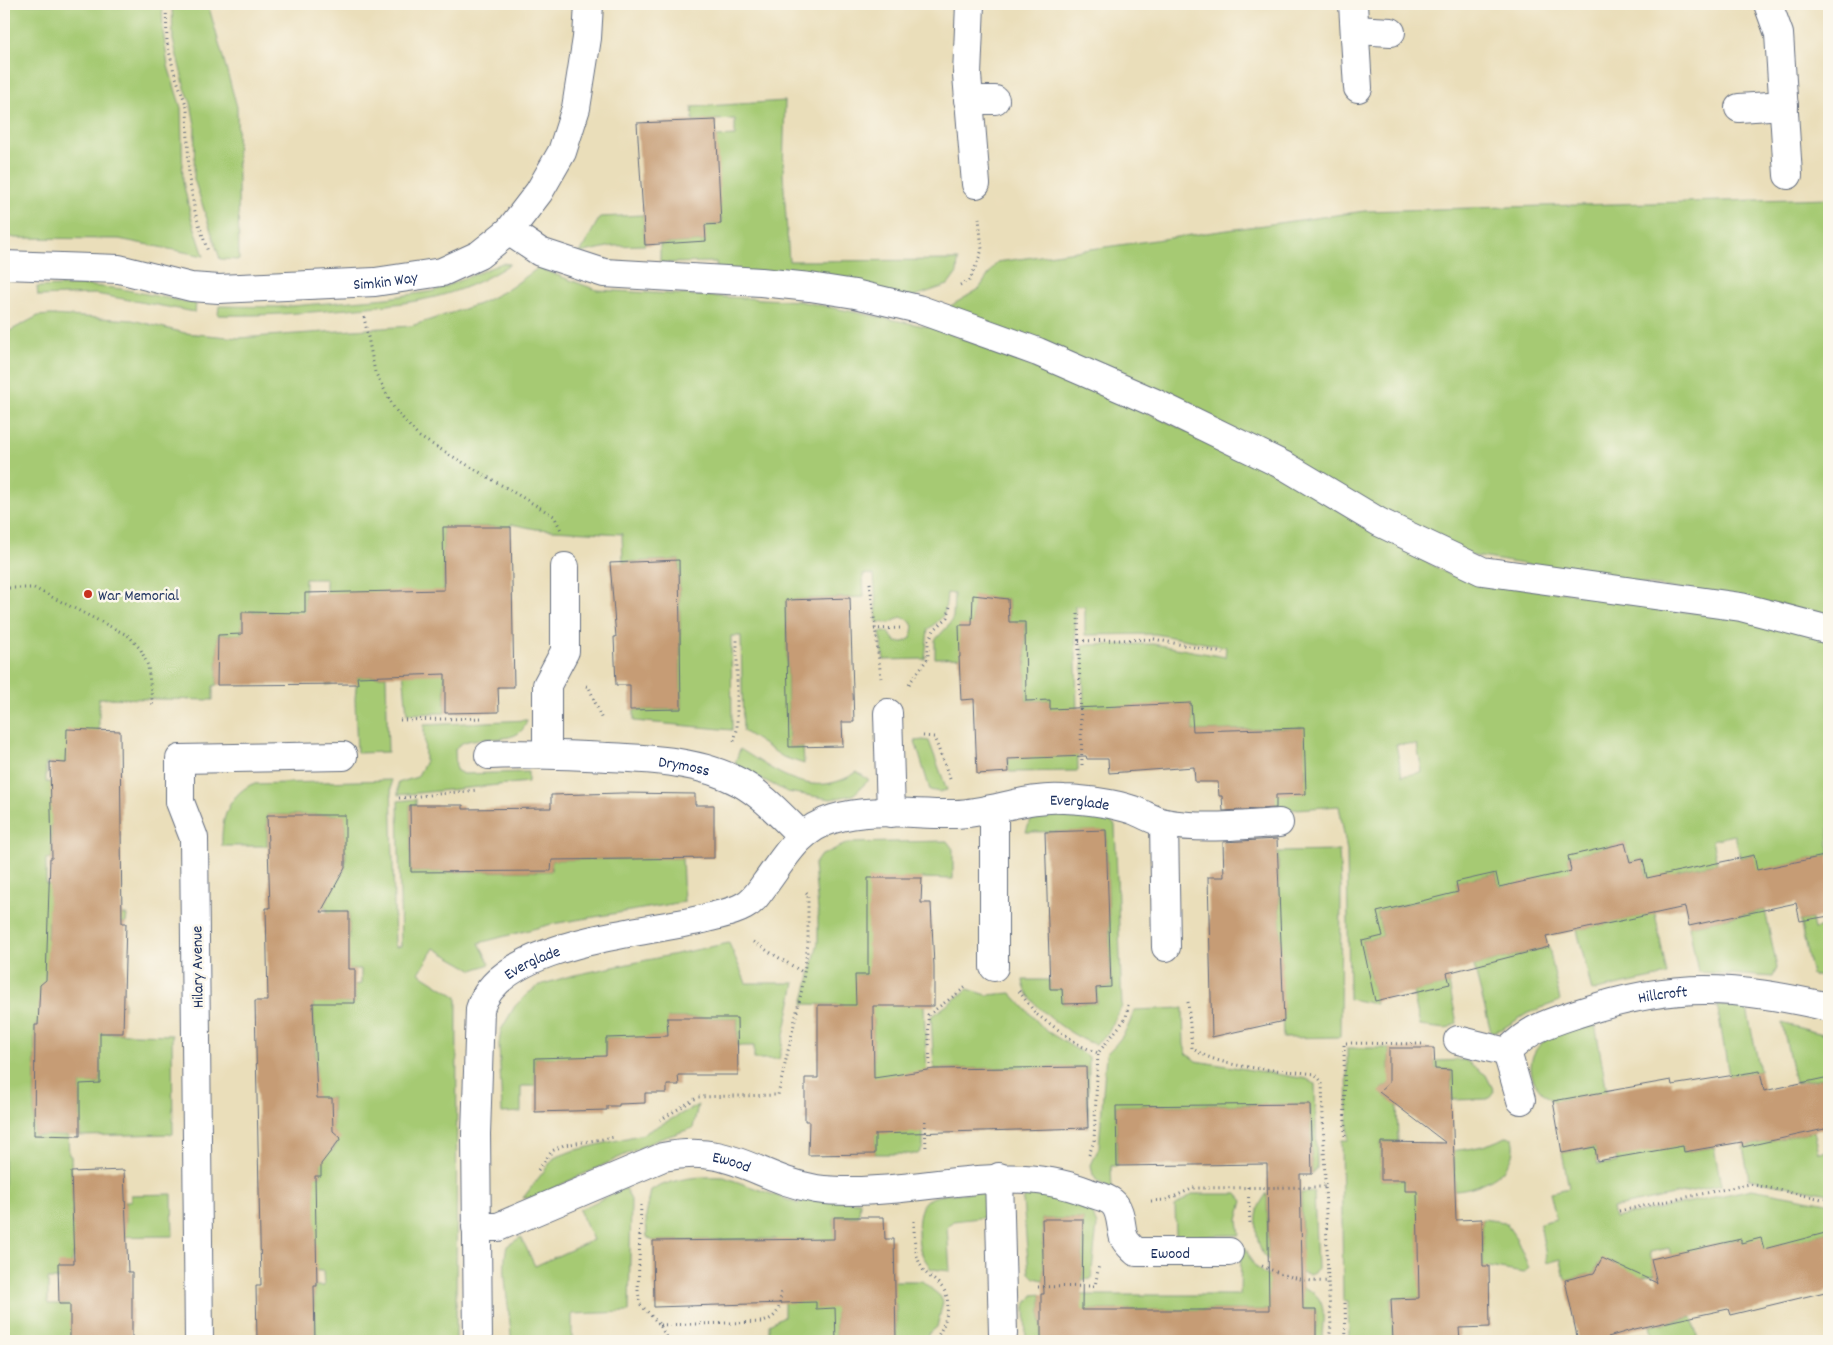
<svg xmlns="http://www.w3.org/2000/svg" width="1833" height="1345" viewBox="0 0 1833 1345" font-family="Dekko,sans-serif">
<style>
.green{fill:#a6ca73;stroke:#607c68;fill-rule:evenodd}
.building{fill:#c69c74}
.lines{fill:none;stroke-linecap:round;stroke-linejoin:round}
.minor-casing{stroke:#636c7e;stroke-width:30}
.path{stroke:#636c7e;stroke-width:3;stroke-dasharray:1 4;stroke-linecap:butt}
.minor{stroke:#fff;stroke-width:28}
.poi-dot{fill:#c8321e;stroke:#fbf7ec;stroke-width:2}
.labels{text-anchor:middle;stroke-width:5;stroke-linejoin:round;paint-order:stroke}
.street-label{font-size:16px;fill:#1b2f5e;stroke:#fbf7ec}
.poi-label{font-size:16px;fill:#1b2f5e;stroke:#fbf7ec;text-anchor:start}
</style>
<rect width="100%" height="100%" fill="#fbf7ec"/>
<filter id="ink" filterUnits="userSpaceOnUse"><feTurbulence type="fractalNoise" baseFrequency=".02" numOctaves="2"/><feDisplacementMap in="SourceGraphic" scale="10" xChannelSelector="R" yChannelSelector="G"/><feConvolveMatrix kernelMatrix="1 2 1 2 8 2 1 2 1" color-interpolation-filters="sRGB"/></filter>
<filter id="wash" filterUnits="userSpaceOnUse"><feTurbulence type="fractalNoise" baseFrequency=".0096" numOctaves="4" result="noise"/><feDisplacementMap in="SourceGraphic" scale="20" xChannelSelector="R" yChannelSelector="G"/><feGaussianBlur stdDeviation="1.12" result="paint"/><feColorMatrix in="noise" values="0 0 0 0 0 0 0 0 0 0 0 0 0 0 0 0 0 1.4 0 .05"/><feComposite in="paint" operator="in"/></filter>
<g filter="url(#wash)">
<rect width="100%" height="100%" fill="#eadeba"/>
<path class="green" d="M4 4H162L163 31 168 66 181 108 183 182 191 217 204 256 119 239 15 238 4 235Z
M172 4H208L237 107 239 260 220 259 194 179 195 125 191 103 185 88 173 40Z
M785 101 783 174 789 261 958 260 957 273 948 285 909 298 717 271 716 262 660 263V244L705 241V225L719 224 722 220 718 211 700 138 735 136V119L693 121 692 107Z
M1829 198V620L1745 600 1468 555 947 308 979 289 997 262 1365 211Z
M643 215 645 245 612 246 580 253 600 217Z
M502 263 510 264C455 300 411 303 347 309 304 313 262 316 218 315L219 306 280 307 387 298 434 291Z
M538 268 597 290 799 301 939 329 1157 417 1290 481 1391 542 1448 574 1475 582 1586 595 1671 611 1735 614 1829 637V855L1773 867 1760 886 1753 855 1740 858 1735 835 1712 840 1717 863 1678 871 1649 887 1643 859 1630 862 1625 843 1568 856 1572 874 1499 887 1496 873 1456 882 1465 925 1445 895 1377 912 1383 936 1362 941 1376 1004 1349 999 1347 851 1339 806 1268 811 1267 781 1306 778 1303 728 1193 731 1191 704 1084 708 1082 645 1153 644 1225 657 1226 647 1155 634 1085 635V607L1075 606 1078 771 1009 772 1008 759 1051 717 1049 700 1026 701 1025 622H1009L1008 599 974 596 970 657 935 658V640L949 625 953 617 954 594 947 593C945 614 946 616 928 629L925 659 884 660 880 632H888L896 642H904L911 638 913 626 909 620 901 617 890 623 877 622 874 575 863 574 864 597 786 600 789 747H803L804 764 783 757 743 731 741 636H731L732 730 634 721V710L681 709 679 560 623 562 622 534 536 529 511 524V527H443L445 713 407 714 397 604 330 635 332 684 326 685V579H305V620L272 634V612H242V634L218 635 217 685 213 686V700L99 698V730L66 763H46V782L67 783 51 827 52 858 46 859V884L63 885 121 914 127 915 126 923 48 921 47 939 64 940 124 1000V1009H100V1033L172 1035 173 1134 80 1136V1083H100V1062L50 1025H35L34 1135 68 1136 69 1155 71 1156 73 1224 126 1222V1201H131V1195L172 1194 173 1236 93 1237V1253L73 1254 72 1263 59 1279H48V1304H72L70 1341H4V334L38 316 51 315 132 320 185 333 239 338 411 326 479 304 510 288ZM1396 744 1417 745 1422 772 1402 776Z
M83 285 122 289 196 304 195 312 96 294 38 296 37 287Z
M386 676 388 752 357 753 355 699 357 677Z
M527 720C520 752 471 728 455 749L456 770 463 774 528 772V782L398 795V783L417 777 425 763 424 725Z
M923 740 929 741 947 790 939 792 930 790 915 741Z
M740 749C779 773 812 801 857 772L869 780 853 795 831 799 787 792 737 766 735 763Z
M391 780 395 947 401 946 398 801 416 799V805H410L411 872 551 871 552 860 682 858 684 902 552 924 479 943 490 964 473 970 434 948 419 973 457 997 456 1341H315L314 1286H324L323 1271 287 1270 309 1176H321V1150L332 1151 337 1144 336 1134 329 1128H333L332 1098H313L316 1068 313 1002 355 1003V985L361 984V969H327L349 939V912H327V907L316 908 334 874H342L345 868 346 851 339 846 345 841V822L338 815H267V846H222C221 820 227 797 252 784Z
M1042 812 1108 819 1115 825 1122 1006 1108 1033 1095 1044C1075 1039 1023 1003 1023 980H1049L1050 989H1062L1063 1004 1097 1003V988L1111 987 1106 831 1026 832C1029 822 1032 817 1042 812Z
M947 841 953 849V879L922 878 869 975H855L924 1006 929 1121H923V1148L918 1154H875L873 1019 842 1005 803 1004 818 942V910L814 865 820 856 848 843Z
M1339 851 1341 888 1340 1037 1283 1038 1278 852Z
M1765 910 1777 967 1773 977 1698 972 1689 926Z
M1655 913 1667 975 1592 991 1577 930Z
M1812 919 1814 929 1829 926V979L1812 975 1800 921Z
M729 943 746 983H795L779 1059H754V1046H738L737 1018H668V1037L606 1038V1057L535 1058V1086H521V1112L502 1113 499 1044 501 1030 515 1006 527 994 540 985 570 976Z
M1549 947 1560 1001 1528 1013 1502 1029 1491 1032 1474 966Z
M1449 984 1457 1023 1446 1029 1420 1026 1413 992Z
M968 989 987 995 1011 993 1045 1030 1089 1057 1088 1128 1086 1067 934 1069 931 1017Z
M1717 1005 1747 1009 1760 1071 1729 1076Z
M1183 1008 1184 1045 1187 1054 1196 1061 1307 1079 1315 1084 1317 1169 1312 1174 1310 1104 1116 1106 1117 1166H1111L1112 1190 1097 1181 1093 1175 1091 1165 1099 1147 1106 1054C1121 1040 1129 1029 1134 1010Z
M1595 1023 1607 1092 1553 1101C1541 1092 1531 1083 1531 1067 1532 1034 1569 1030 1595 1023Z
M1782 1023 1829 1036V1077L1795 1083Z
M1347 1048H1389V1070L1407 1071 1383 1088V1095L1390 1100H1397L1398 1142H1381V1180H1405L1430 1191 1435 1297 1391 1299 1393 1341H1349L1348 1301 1343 1300 1341 1140H1348Z
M1465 1060 1486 1075 1494 1091 1488 1099 1452 1100 1451 1070 1435 1069V1061Z
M698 1105 693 1128 657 1140 532 1198H523L554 1158 572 1151 643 1134Z
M1814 1131 1819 1152 1829 1151V1194L1749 1179 1743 1147Z
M1505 1137 1513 1138C1522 1170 1479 1189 1455 1190L1454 1160H1449V1151C1469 1149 1487 1147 1505 1137Z
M1614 1142 1683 1146 1684 1152 1714 1147 1721 1185 1612 1208 1614 1218 1752 1189 1827 1203 1829 1232 1764 1250 1741 1243 1740 1239 1722 1243 1726 1259 1674 1269 1669 1248 1650 1252 1655 1274 1620 1281 1616 1264 1609 1261 1599 1263 1594 1273 1565 1280 1561 1259 1547 1263 1540 1223 1556 1219 1550 1192 1569 1188 1562 1153 1595 1147 1598 1165 1617 1162Z
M724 1177 799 1204 802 1199 860 1202 859 1216 834 1217 836 1341H769V1324L784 1316V1283H777L776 1239 653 1241 647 1237 646 1216 651 1190C676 1178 696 1176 724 1177Z
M625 1188 631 1200 629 1312 572 1314V1341H511C511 1312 500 1272 507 1246L521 1237 535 1266 593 1240 579 1210Z
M1038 1188 1085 1199 1097 1225 1091 1279 1082 1280 1083 1219H1042L1044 1280 1034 1278 1029 1273 1023 1201 1027 1193Z
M982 1192 987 1196 988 1217 953 1221 947 1227 950 1271 931 1269C928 1263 923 1258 921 1252 916 1241 917 1206 927 1200 938 1193 968 1193 982 1192Z
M1314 1192 1317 1268 1314 1273 1309 1275C1295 1271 1274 1268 1265 1257 1256 1247 1255 1223 1258 1210 1259 1204 1264 1198 1267 1193L1268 1252 1302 1251 1301 1193Z
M1192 1194H1237L1243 1201 1238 1220 1240 1235 1176 1236 1175 1206Z
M1482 1219 1505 1222 1516 1238 1529 1268 1523 1273 1483 1266Z
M1241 1248H1246C1260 1298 1318 1272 1323 1310 1324 1320 1322 1331 1322 1341H1316V1310H1076V1295H1240Z
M887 1281H922L940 1296 943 1302 937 1327 920 1341H896V1304H887Z
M1041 1294V1341H1026L1025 1306 1033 1295Z
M1693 1317 1698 1341H1654L1650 1326Z"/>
<g id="blocks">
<path class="building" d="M716 120 721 224 705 225 706 241 645 245 637 123Z
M443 527H511L514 687H498L499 712 445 713V674L357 677 358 684 217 685 218 635 242 634V612L305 613V593L444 590Z
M679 560 681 709 630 710V685H616L614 637H616L610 563Z
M973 595 1008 599 1009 622H1025L1026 701 1050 700V709L1191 703 1193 731 1304 728 1306 794 1276 795V808L1223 811 1222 796H1219L1218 782H1195L1194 767 1109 773 1108 759H1087L1086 756 1008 759 1009 772 977 774 974 699 961 700 959 657H960L959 625H972Z
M850 598 854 722H842L843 746 789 747 786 600Z
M67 729 120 731 122 923H126L123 1033H100V1083L80 1084V1136L34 1135 35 1025H38L40 985 46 980 50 858H52L50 762 66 763Z
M622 793 695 794V805H714V858L552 860 551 871 411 872 410 805H463V809L551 808V795Z
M267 815H345V868L321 912H349V969H355V1003H313L317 1098H332L333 1131 341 1138 321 1164V1176H315L317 1286H314L315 1341H257L256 1286H261L255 1001H268L266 908H270Z
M1106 830 1111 987 1096 988 1097 1003 1063 1004 1062 989H1050L1045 832Z
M1277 839 1284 1021 1212 1037 1208 877H1224L1223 842Z
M1625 843 1630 862 1643 859 1647 878 1754 855 1757 870 1829 855V916L1800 921 1796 903 1689 926 1685 907 1546 937 1549 947 1447 973 1450 984 1375 1001 1362 941 1383 936 1377 912 1458 892 1456 882 1496 873 1499 887 1571 871 1568 856Z
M868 878H922L921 903H931L934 966V1006H873L874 1078 934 1069 1086 1067 1088 1128 875 1134V1154L808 1155 809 1121H805V1078H818V1005H856L855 975H868Z
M667 1018H737L738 1075H678L679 1085H667V1093H645V1103L619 1104V1106H607V1110L535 1112V1058L606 1056V1038L668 1036Z
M1389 1048H1434L1435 1069 1451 1070 1456 1220 1482 1219 1483 1266H1489L1490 1327 1459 1328 1460 1341H1393L1391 1299 1419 1298 1417 1191H1405V1180H1381V1142L1446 1143 1379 1092 1389 1083Z
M1760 1071 1764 1091 1829 1077V1128L1743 1147 1742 1142 1684 1152 1683 1146 1597 1161 1595 1147 1562 1153 1553 1101 1671 1080 1672 1085Z
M1310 1104 1312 1174H1300L1303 1310H1316V1341H1041V1294H1044L1042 1219H1083L1082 1310H1269L1267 1164 1117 1166 1116 1106Z
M124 1170 128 1272H132V1341H70V1304H59L58 1263H74L71 1172Z
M834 1217H884L885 1239H894L896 1341H836L835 1308 816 1309V1302L654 1307 653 1241 834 1239Z
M1829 1232V1291L1730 1315 1728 1309 1635 1329 1608 1337V1341H1578L1565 1280 1594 1273 1602 1258 1657 1283 1651 1259 1741 1239V1243L1761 1238 1764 1249Z"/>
</g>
</g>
<g filter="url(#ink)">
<use href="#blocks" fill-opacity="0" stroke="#636c7e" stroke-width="1"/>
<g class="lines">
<defs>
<g id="minor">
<path d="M970 4 967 75 976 184"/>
<path d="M1353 4 1358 88"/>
<path d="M1768 4 1779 34 1788 175"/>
<path d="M1355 30 1391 32"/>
<path d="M968 100H995"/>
<path d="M1739 108 1784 105"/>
<path d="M509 231 540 252 604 273 761 282 810 287 855 294 918 309 1038 352 1153 402 1287 467 1379 522 1482 571 1741 607 1829 630"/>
<path id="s1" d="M4 265 119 269 191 287 219 289 375 282 442 272 479 255 509 231 539 192 562 152 576 108 587 38 589 4"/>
<path d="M888 713 891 813"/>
<path d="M547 753V685L565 651V567"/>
<path id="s2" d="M489 755C529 753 567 755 607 757 651 759 701 761 741 783 764 796 782 817 801 835"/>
<path d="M994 809V967"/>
<path d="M1164 823 1166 947"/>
<path d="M1458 1040 1507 1052"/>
<path id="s3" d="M1507 1052C1531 1027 1549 1023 1582 1012 1676 981 1734 986 1829 1007"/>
<path d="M1507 1052 1521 1100"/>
<path d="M999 1177 1003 1334"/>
<path id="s4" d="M476 1227H498L663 1157C732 1143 755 1178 816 1189 828 1191 842 1191 854 1191 933 1191 1011 1162 1087 1192 1094 1195 1106 1197 1112 1202 1122 1210 1120 1226 1124 1238 1126 1243 1132 1248 1136 1252H1229"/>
<path d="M199 1341 194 838 180 802V759L343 756"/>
<path id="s5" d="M478 1341 476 1134 480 1009C499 942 645 933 703 919 716 915 732 913 744 906 754 901 759 892 765 884 785 857 799 829 833 819 871 807 916 815 955 814 992 813 1027 796 1064 799 1086 800 1112 803 1133 810 1144 814 1154 821 1165 823 1202 830 1242 825 1279 823"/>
</g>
</defs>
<use href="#minor" class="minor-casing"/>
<path class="path" d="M166 4 167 42 174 72 187 107 189 178 195 212 208 252
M960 285 970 280 982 250 979 218
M364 317 375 372 394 408 418 436 554 516 562 532
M870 583 881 678
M4 588H34L129 636 141 650 148 666 153 708
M1078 614 1082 765
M874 629 902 628
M1079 641 1154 639 1223 653
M909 684 928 658V642L934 630 948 617 950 606
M586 686 589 687 602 720
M400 720 484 718
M923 736 934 737 950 779
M734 741 737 730V640
M399 798 478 790
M753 942 804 973
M1019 991 1036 1014 1081 1046 1098 1053
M1188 1002 1192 1048C1222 1070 1278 1069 1315 1074L1322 1082 1328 1281
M930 1065 928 1015 966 987
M660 1120 698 1097 778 1095 802 989 808 943V894L804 890
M925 1121 926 1150
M1345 1136 1344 1043 1423 1044
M1089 1155 1094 1141 1098 1053 1126 1018 1128 1005
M538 1170 552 1151 564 1145 615 1137
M1248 1187 1250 1223
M1151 1201 1166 1200 1194 1188 1326 1187
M641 1205 638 1291 640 1304 660 1325 668 1341
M1619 1211 1750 1184 1822 1199 1829 1198
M914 1221C914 1237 914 1257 924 1271 930 1278 939 1282 944 1290 953 1305 944 1329 934 1341
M1262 1266C1283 1275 1305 1283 1328 1281L1331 1325 1329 1341
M1038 1287 1095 1286 1099 1265
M1345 1303 1346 1341
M660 1325 763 1322C780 1316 780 1307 781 1290"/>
<use href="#minor" class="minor"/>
</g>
</g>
<circle class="poi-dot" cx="88" cy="594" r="5"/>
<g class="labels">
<g class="street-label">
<text dy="6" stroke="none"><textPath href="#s1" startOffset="384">Simkin Way</textPath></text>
<text dy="6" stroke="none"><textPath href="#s2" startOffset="196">Drymoss</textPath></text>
<text dy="6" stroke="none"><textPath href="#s5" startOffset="1001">Everglade</textPath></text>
<text dy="6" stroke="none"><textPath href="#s5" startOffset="405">Everglade</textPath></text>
<text transform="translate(196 967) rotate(-91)" y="6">Hilary Avenue</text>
<text dy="6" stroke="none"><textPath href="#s3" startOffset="169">Hillcroft</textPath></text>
<text dy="6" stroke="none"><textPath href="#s4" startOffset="271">Ewood</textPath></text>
<text dy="6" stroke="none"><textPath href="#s4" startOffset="752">Ewood</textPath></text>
</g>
<g class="poi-label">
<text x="98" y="600">War Memorial</text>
</g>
</g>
<rect width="1833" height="1345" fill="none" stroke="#fbf7ec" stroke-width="20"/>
</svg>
